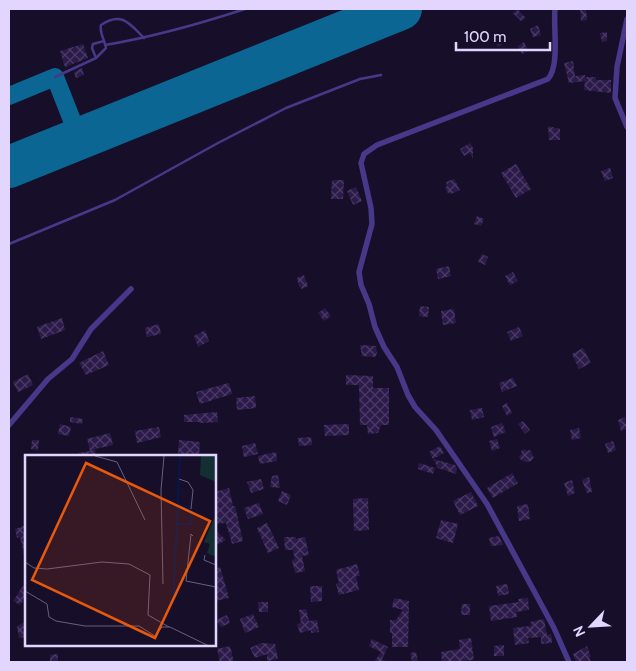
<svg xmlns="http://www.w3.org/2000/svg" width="636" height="671" viewBox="0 0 636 671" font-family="Cabin,sans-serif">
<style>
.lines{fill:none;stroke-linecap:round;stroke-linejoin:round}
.taxiway{stroke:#0c6694;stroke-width:18}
.runway{stroke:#0c6694;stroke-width:42}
.building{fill:url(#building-cross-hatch)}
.service{stroke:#483889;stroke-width:2.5}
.minor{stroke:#483889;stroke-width:5.5}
.inset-river{fill:none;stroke:#081548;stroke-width:2.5}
.inset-road{fill:none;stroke:#685f7f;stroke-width:1}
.view{fill:#e8590c;fill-opacity:0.15;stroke:#e8590c;stroke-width:2.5}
.inset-edge{fill:none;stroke:#e2d6ff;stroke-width:2.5}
</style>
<defs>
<pattern id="building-cross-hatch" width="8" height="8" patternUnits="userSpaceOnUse" patternTransform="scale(1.25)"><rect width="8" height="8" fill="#2c1a4a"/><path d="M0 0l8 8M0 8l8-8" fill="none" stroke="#4a3b65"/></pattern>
</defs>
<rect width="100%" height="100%" fill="#170f29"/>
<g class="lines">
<path class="taxiway" d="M9 96 55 77 79 138"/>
<path class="runway" d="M9 167 401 9"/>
</g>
<path class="building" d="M517 9 526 18 521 21 513 13Z
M580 9H586L587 20 581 21Z
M538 25 541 35 533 37 530 29Z
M607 32V41L602 42 600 33Z
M501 35 505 43 498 47 494 40Z
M524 42 528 51 522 54 518 46Z
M83 44 88 58 65 67 60 51Z
M573 61 575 76 585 75V79L586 77H596V80H611V93L584 90 585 81 569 83 564 63Z
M82 68 84 75 76 78 74 72Z
M548 126 560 129V140H549Z
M470 143 473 148V158L469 153 464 156 460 149Z
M516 164 531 189 516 198 501 173Z
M610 168 613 178 605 181 601 171Z
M454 179 460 190 451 194 448 193 445 188 447 186 446 182Z
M332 180H344L343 199H331Z
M356 187 362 201 353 205 347 191Z
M477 216 484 219 481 226 474 224Z
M482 254 488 257 485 265 478 262Z
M449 266 451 276 438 279 436 269Z
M513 272 518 281 510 285 505 276Z
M304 275 308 286 302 289 299 286 297 278Z
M420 306 429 307 428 317 419 316Z
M325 308 331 316 324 321 318 313Z
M454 309 456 323 443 325 441 311Z
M62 318 65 330 41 339 37 327Z
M159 324 161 334 147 337 145 328Z
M519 327 523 336 511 341 507 332Z
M205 330 209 341 198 347 194 336Z
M360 345 376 346 377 353 375 357 362 356Z
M583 348 591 363 579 369 572 354Z
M103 351 109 365 86 375 79 363Z
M28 374 33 385 18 392 13 382Z
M346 375 373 376V388H389V425H381L378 433 368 434 367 425H360L359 385H346Z
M513 378 517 386 502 392 499 383Z
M229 383 232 394 200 404 196 392Z
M255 396 256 408 237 410 236 398Z
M507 403 512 413 507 416 502 406Z
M482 408 484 417 472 420 470 410Z
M217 412 218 422 200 423V422H184V415Z
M70 417 83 419 82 424 70 422Z
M625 417 627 429 621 431 618 420Z
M523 421 530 430 525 434 518 424Z
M502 423 506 432 494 437 491 427Z
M60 424 71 427 69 436 58 434Z
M349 424V435L325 436 324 425Z
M159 427 161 437 137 443 135 431Z
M579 428 581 438 572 440 570 430Z
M110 433 113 445 95 449 96 456H78V453L90 451 87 439Z
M311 437 312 445 299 446 298 438Z
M497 439 500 448 492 451 489 441Z
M32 440H39L38 450 31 449Z
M179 440 200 442 199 456H178Z
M613 441 616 450 608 453 605 444Z
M255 443 258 454 244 457 242 446Z
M440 446 444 453 433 459 455 465 457 469 456 474 438 468 429 452Z
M525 449 526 451 530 450 534 458 531 461 526 462 521 460 519 456 522 454 521 451Z
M276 452 277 461 260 464 258 456Z
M419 463 435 468 433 474 418 469Z
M512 473 518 483 493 498 487 488Z
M278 475 280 488 270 487 272 476Z
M589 477 592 492 587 493 582 480Z
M261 479 264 489 251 493 247 482Z
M572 480 575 493 568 496 564 483Z
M229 488 233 506H235L243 541 232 544 226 523 215 524V492Z
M282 491 291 495 287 505 278 501Z
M471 492 478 506 460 515 453 501Z
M368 498 369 530 354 531 353 499Z
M259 503 263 514 248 519 244 508Z
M528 504 530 519 519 521 517 506Z
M441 520 458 524 453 543 436 538Z
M267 523 279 548 268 553 257 528Z
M26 525V554H24L20 537 17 538 15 529Z
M215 530 226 540 215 546Z
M499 536 503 545 491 546 489 538Z
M284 537H296V539L305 537 309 555 302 556 305 571 295 573 292 560 295 559 293 550H285Z
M357 564 360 576H356L359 590 339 595 336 584 339 583 336 570Z
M220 567 229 598 215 601V569Z
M507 584 509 594 498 596 496 586Z
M23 586 26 588V596L20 605 13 601Z
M310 586H322V601L311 602Z
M394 598 409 601 408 647H392V633H390V620H396L403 610 392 607Z
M528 598 529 610 516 612 517 617 491 621 489 606 519 602 518 599Z
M258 602H268V612H259Z
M462 604H470V615H461Z
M306 609 309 621 317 620 319 632 311 633V630L300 633 297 624 301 623 299 610Z
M253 614 259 627 245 633 240 619Z
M227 615 230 623 221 627 216 620Z
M544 619 547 635 551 634 552 643 541 644V637L528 638 529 643 515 645 513 628 531 626 530 622Z
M23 623 26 637 19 638 17 626Z
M471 638 474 660 442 662 441 652 460 649 459 640Z
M372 639 388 647 382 659 387 662H374L381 652 369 646Z
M261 643 275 644 278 659 267 661V654L255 658 250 648Z
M504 645V656H494V646Z
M230 646 234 662H220L217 649Z
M587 646 591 657H589L591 662H576L573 654Z
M416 652 418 662H412L410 653Z
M58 654V662H50V655Z"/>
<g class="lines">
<path class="service" d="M104 41 93 44 92 48 96 58 106 48C105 40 99 33 101 25 122 11 130 24 144 38
M105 45C153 37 199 24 245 9
M55 77 96 58
M9 244 115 200 218 143 286 108 360 79 381 75"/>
<path class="minor" d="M555 9C553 27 560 66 548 79L377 145 364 154 361 163 371 208 372 224 359 272 361 285 369 304 375 327 384 347 397 367 408 395 415 407 436 430 487 504 554 628 569 662
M627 19 617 67 615 98 627 127
M9 425 48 379 72 359 91 329 131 289"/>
</g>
<g transform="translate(25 455)">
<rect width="191" height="191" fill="#170f29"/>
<path d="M176 1H191V27L175 20ZM191 59V102L182 98 185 89 179 87Z" fill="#122f33"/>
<path class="inset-river" d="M152 69H166V53L153 51M148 150 155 1"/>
<path class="inset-road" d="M70 1 92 7 120 65M154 24 163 27 168 35 166 54M168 81 166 79 161 126 191 132M180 100 179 105 191 110M0 107 9 113 22 114 77 107 104 109 125 120 123 160 144 172M138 129 136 35 139 1M0 136 22 149 24 162 31 166 60 171H114L130 181 137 172H145L184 191"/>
<path class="view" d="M61 8 185 66 130 183 7 125Z"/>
<rect width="191" height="191" class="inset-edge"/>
</g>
<rect width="636" height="671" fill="none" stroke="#e2d6ff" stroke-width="20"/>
<g transform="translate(591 626) rotate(245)" stroke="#170f29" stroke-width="4" paint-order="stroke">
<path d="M0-4L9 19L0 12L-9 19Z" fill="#e2d6ff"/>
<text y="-8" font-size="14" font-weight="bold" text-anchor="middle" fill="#e2d6ff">N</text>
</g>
<path d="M456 42v8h94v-8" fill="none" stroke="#e2d6ff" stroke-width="2.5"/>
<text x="464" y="42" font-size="15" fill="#e2d6ff" stroke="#170f29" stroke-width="4" paint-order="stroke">100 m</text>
</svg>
